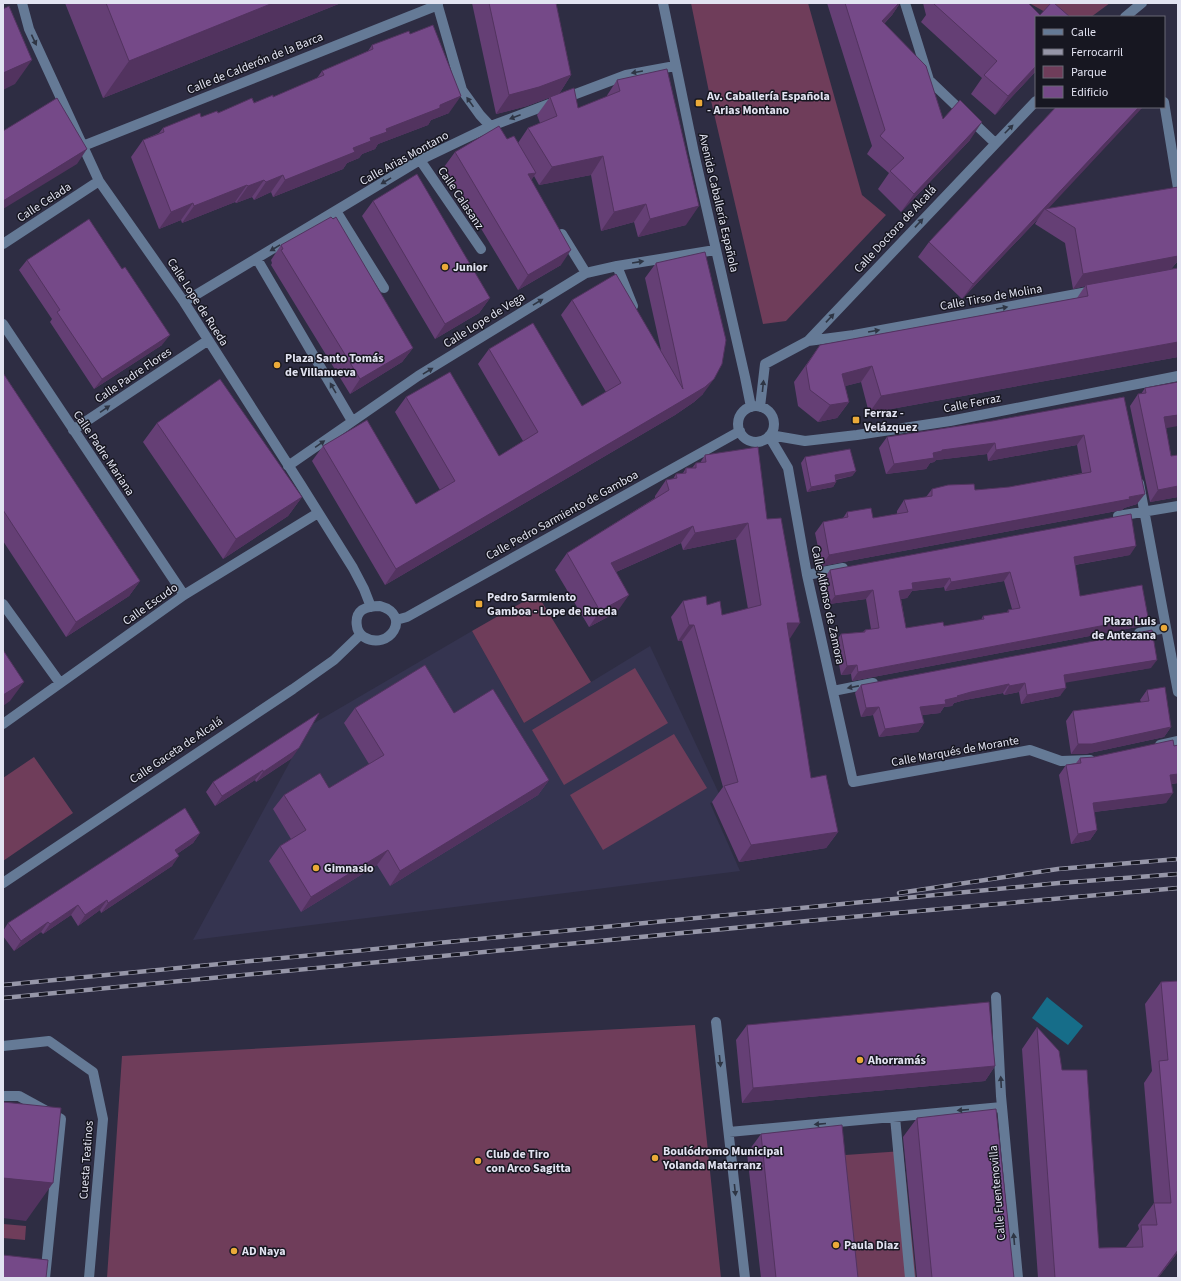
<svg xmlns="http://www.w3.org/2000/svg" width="1181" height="1281" viewBox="0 0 1181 1281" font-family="'Source Sans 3',sans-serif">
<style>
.built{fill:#353450}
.green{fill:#6f3d5a}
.water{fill:#166d89}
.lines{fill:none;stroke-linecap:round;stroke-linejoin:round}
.minor{stroke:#657a96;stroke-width:10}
.rail-casing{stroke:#9696a8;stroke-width:4.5}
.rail{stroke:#171721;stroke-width:3;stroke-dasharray:9;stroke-linecap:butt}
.wall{fill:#653f75;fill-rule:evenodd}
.shaded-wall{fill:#52335f}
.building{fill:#754988;stroke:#52335f;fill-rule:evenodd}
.oneway{fill:#2e3544}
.poi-dot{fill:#ebaa39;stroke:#171721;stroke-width:1.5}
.labels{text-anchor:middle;stroke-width:3;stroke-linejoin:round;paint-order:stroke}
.street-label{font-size:12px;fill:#e2e3f1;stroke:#171721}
.poi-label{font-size:12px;font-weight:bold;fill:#e2e3f1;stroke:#171721;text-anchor:start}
</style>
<rect width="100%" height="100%" fill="#2e2d43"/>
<path class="built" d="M472 631 524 723 650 646 722 800 710 803 740 871 193 940 292 758 299 732Z"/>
<path class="green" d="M691 3H808L862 195 886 215 786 321 763 324 709 92Z
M1029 3H1110L1091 17H1054Z
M537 594 591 682 524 723 472 631Z
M635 668 668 723 564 785 532 730Z
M674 734 707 788 603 850 570 795Z
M34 757 73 813 3 861V778Z
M695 1025 721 1278H107L122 1056Z
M903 1151 916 1278H843L831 1156Z
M3 1224 26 1226 25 1240 3 1238Z"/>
<path class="water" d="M1047 997 1083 1026 1068 1045 1032 1018Z"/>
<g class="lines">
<path class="minor" d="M22 3 29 29 99 181 184 302 301 485 353 568 364 589 371 607
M437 3 462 90 480 115 494 130
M663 3 694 153 745 377 751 407
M905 3 929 80 995 143
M1125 17 1142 3
M1164 102 1178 188
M83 146 438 5
M420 160 481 249
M336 211 384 288
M562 234 586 273
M3 244 99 181
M257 259 352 421
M617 266 633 306
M184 302 420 160 491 126 626 75 675 66
M3 324 184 595
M808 341 854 335 1093 291
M738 424a18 18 0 1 1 36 0a18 18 0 1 1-36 0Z
M760 407 765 364 808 341 1036 101
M73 430 207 341
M770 435 805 441 857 435 950 421 1178 376
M769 436 788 468 807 575 853 782 1030 750 1061 761 1090 760
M288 466 418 376 586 273 617 266 715 250
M1139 483 1178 692
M1118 516 1178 506
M807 575 843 568
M3 604 60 683
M380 606C413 615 389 652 364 637 355 632 354 616 362 610 367 607 374 606 380 606Z
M396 620 407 617 740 431
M1139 633 1166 628
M833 691 873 683
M3 724 184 595 318 513
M1160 745 1178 741
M3 883 293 689 334 660 360 635
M996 997 1001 1096 1018 1278
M716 1022 745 1278
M3 1046 49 1041 93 1072 103 1119 89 1278
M3 1096H19L61 1119 45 1278
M895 1117 910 1278
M729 1132 1002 1107"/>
<defs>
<path id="rail" d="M899 893 1058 869 1178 859
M3 985 1059 883 1178 874
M3 998 828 919 1178 888"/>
</defs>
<use href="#rail" class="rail-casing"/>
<use href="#rail" class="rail"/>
</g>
<path class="wall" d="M65 3H341L103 98Z
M472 3H556L571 75 559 94 527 106 496 114Z
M827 3H900L892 15 884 24 943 119 970 140 901 212 878 189 889 173 867 154 872 146Z
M923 3H1028L1040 15 1036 17V71L995 115 971 94 982 78 921 22 926 15Z
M410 34 449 113 431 120 428 125 378 144 375 149 362 154 359 158 347 163 343 169 273 197 271 192 254 200 252 197 236 203 235 202 182 223 181 220 159 229 131 157 143 140 159 133 163 128 273 97 317 78 322 71 368 51 372 45Z
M617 80 686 225 638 237 634 222 601 231 591 175 539 185 534 176 531 180 561 265 518 290 444 167 455 152 507 139 518 143 528 128 540 123 537 115 550 97 578 108 606 97Z
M1056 107 1048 208 1177 262 1171 269 1178 268V357L869 413 861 382 845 386 849 402 837 418 818 422 798 406 794 382 820 345 1077 298 1085 286 1073 289 1065 243 1035 224 1038 219 962 299 918 257 929 242Z
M373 201 490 298 479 313 435 339 362 216Z
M281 245 413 348 402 362 350 394 271 265 272 263 271 260Z
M27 260 162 345 94 389 50 322 52 319 19 270Z
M656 263 703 394 694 402 675 415 385 585 312 461 323 446 416 504 440 490 395 412 406 397 499 456 523 441 478 364 489 349 582 406 606 392 561 315 572 300 661 350 645 278Z
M3 373 140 581 129 596 66 637 3 541Z
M1145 388 1166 428 1171 456 1178 455V497L1150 502 1130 406 1138 394H1141Z
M1124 397 1137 504 1124 508 1122 510 822 566 815 533 823 522 843 518 847 512 873 518 897 514V511L904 500 926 497 932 489 975 490 1009 487 1082 473 1077 445 988 461 987 454 936 460 934 462 930 463 926 469 886 474 879 448 887 437 992 421Z
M157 423 302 497 288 516 223 559 143 442Z
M705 455 767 519 789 639 811 778 838 832 826 848 739 862 712 802 723 787 682 641H678L671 617 683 601 707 605 722 615 748 609 736 539 683 550 681 543 616 572 617 612 589 627 555 570 567 553 655 498V496L666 480 673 479 676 474 683 473 686 468H692L696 463H700Z
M805 457 856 471 852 476 836 480V482L833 487 807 492 801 463Z
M1130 555 1075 565 1080 596 1142 626 852 681 851 674 841 675 835 643 841 634 863 632 865 630 871 629 866 599 829 604 824 578 830 570ZM1004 581 1012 609 1008 610 1007 613 983 616 981 620 944 626 906 628 901 599 907 598 912 591 944 587 945 591Z
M1151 668 1065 682 1060 696 1021 704 1019 692 1004 695 1003 693 965 700 954 703 952 706 944 707 940 713 922 715 924 723 918 732 879 737 873 715 861 717 855 693 861 685Z
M1147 690 1171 727 1164 737 1085 754H1071L1066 721 1073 711 1141 702 1140 700Z
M355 708 454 713 549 780 538 795 390 886 377 865 301 912 269 861 280 846 291 839 273 809 284 795 329 788 369 764 344 723Z
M1178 745V783L1172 784 1166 803 1094 812 1097 830 1090 840 1071 844 1059 775 1066 765 1076 763 1080 758 1094 757Z
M292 758 256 782 255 780 215 806 206 792 213 782Z
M200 833 193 843 177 854 172 866 101 913 100 910 78 926 71 915 43 934 41 932 14 951 3 936V931L8 923Z
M1178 981V1252L1158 1278H1038L1022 1049 1037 1027 1062 1070 1099 1248 1126 1247 1139 1229 1138 1225 1154 1203 1144 1083 1152 1071 1145 1004 1161 982Z
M747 1025 995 1066 985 1081 742 1103 736 1040Z
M917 1118 1014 1278H917L903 1137Z
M761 1134 858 1278H761L747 1153Z"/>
<path class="shaded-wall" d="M273 3H341L103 98 129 61Z
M899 3H900L892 15 869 39 882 21Z
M32 60 15 84 3 90V73Z
M1036 66V71L995 115 1008 96Z
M571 75 559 94 527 106 496 114 509 95Z
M461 96 449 113 431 120 428 125 378 144 375 149 362 154 359 158 347 163 343 169 273 197 285 180 353 148 386 129 440 105Z
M1139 107H1143L1047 210 1045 209 1038 219 962 299 973 284Z
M982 122 970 140 901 212 914 194Z
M87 149 77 164 3 209V201Z
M603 156 591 175 539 185 552 167Z
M536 173 526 188 528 174Z
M283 175 271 192 254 200 266 182Z
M264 180 252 197 236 203 248 186Z
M247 185 235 202 182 223 194 206Z
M193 203 181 220 159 229 171 212Z
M646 204 634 222 601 231 614 212Z
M699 206 686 225 638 237 650 219Z
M571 250 561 265 518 290 528 275Z
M1178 251V260L1170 271 1086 285 1085 286 1073 289 1083 274Z
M490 298 479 313 435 339 445 324Z
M170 335 162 345 94 389 102 379Z
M1178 342V357L869 413 881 396Z
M413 348 402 362 350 394 360 379Z
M872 366 861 382 830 390 842 374Z
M714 379 703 394 694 402 675 415 385 585 396 569Z
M849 402 837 418 818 422 830 405Z
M1178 415V426L1156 430 1164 417Z
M1084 435 1077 445 988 461 996 450Z
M995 443 987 454 936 460 934 462 930 463 926 469 886 474 894 464 942 450Z
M856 471 852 476 832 480 835 475Z
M836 482 833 487 807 492 811 487Z
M1178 486V497L1150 502 1158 490Z
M1145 494 1137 504 1124 508 1122 510 822 566 829 555 1129 497Z
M302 497 288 516 223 559 236 539Z
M748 523 736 539 683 550 695 533Z
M693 526 681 543 600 579 611 563Z
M1136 546 1130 555 1068 566 1074 557Z
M1010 572 1004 581 945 591 951 582Z
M950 578 944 587 912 591 907 598 893 600 899 591 912 583Z
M140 581 129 596 66 637 76 622Z
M873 590 866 599 829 604 835 596Z
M629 595 617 612 589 627 600 611Z
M1148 617 1142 626 852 681 858 672Z
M787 623H800L789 640Z
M689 625H694L682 641H678Z
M1157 660 1151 668 1058 684 1064 675Z
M857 665 851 674 841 675 847 666Z
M24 682 10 701 3 706V695Z
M1025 683 1019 692 1004 695 1009 686Z
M1009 684 1003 693 965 700 954 703 952 706 944 707 940 713 914 716 920 707 971 692Z
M1066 688 1060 696 1021 704 1027 695Z
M879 707 873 715 861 717 866 708Z
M924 723 918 732 879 737 885 729Z
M1171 727 1164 737 1085 754H1071L1078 744Z
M299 748 292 758 256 782 263 772Z
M263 770 255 780 215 806 222 796Z
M1178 774V783L1163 785 1170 775Z
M549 780 538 795 390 886 400 871Z
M1173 793 1166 803 1086 813 1093 803Z
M1097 830 1090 840 1071 844 1078 834Z
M838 832 826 848 739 862 751 845Z
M200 833 193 843 168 860 175 850Z
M388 850 377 865 301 912 311 897Z
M179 856 172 866 101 913 108 903Z
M107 900 100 910 78 926 85 915Z
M78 905 71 915 43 934 50 924Z
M48 922 41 932 14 951 21 941Z
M995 1066 985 1081 742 1103 753 1088Z
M3 1178 53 1183 26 1221 3 1218Z
M1178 1250V1252L1158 1278H1157Z"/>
<path class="building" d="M106 3H273L129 61Z
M489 3H556L571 75 539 87 509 95Z
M845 3H899L882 21 926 66 943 119 960 100 982 122 914 194 890 171 904 158 880 136 885 130Z
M936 3H1028L1040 15 1051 3H1054L1070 17H1036V66L1008 96 984 75 997 61 934 4Z
M9 6 32 60 3 73V9Z
M433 25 461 96 440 105V108L386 129 387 132 370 138 371 141 353 148 355 152 285 180 283 175 266 182 264 180 248 186 247 185 194 206 193 203 171 212 143 140 164 132 163 128 200 113 201 117 217 111 218 113 252 98 254 103 273 95V97L324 75 322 71 373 49 372 45 409 31 410 34Z
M667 69 699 206 650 219 646 204 614 212 603 156 552 167 528 128 557 116 550 97 574 88 578 108 620 91 617 80Z
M57 98 87 149 3 201V131Z
M1056 107H1139L973 284 929 242Z
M499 126 507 139 514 136 536 173 528 174 571 250 528 275 455 152Z
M417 174 490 298 445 324 373 201Z
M1178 187V256L1083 274 1075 228 1045 209Z
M331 217 333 219 336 217 413 348 360 379 281 250 283 249 281 245Z
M89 219 122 269 125 267 170 335 102 379 57 312 60 310 27 260Z
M705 252 726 340 722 364 714 379 705 387 685 399 396 569 323 446 367 420 416 504 455 481 406 397 450 372 499 456 538 432 489 349 533 323 582 406 621 383 572 300 616 274 683 389 656 263Z
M1178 268V342L881 396 872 366 842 374 849 402 830 405 810 390 806 366 820 345 1088 296 1086 285Z
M3 373 140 581 76 622 3 510Z
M220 379 302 497 236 539 157 423Z
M1178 382V415L1164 417 1171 456 1178 455V486L1158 490 1138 394 1146 393 1145 388Z
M1124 397 1145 494 1129 497 1130 499 829 555 823 522 848 517 847 512 871 508 873 518 908 512 904 500 932 496V489L948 485 974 484 975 490 1009 487 1091 472 1084 435 996 450 995 443 942 450V451L933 453 934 458 894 464 887 437 992 421Z
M758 447 767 519 781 518 800 623H787L811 778 826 775 838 832 751 845 724 786 738 782 694 625H689L683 601 706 596 707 605 720 601 722 615 761 605 748 523 695 533 693 526 611 563 629 595 600 611 567 553 669 490 666 480 677 478 676 474 686 473V468H696V463L706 462 705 455Z
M850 449 856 471 835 475 836 482 811 487 805 457Z
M1131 514 1136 546 1074 557 1080 596 1142 585 1148 617 858 672 857 665 847 666 841 634 865 632V630L879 628 873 590 835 596 830 570ZM1010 572 1020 608 1008 610 1009 612 983 616 984 619 944 626 943 622 906 628 899 591 913 589 912 583 950 578 951 582Z
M1152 630 1157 660 1064 675 1066 688 1027 695 1025 683 1009 686V684L971 692 957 696 958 697 945 700 946 704 920 707 924 723 885 729 879 707 866 708 861 685Z
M3 650 24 682 3 695Z
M425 665 454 713 493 689 549 780 400 871 388 850 311 897 280 846 306 830 284 795 320 773 329 788 384 755 355 708Z
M1165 687 1171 727 1092 744H1078L1073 711 1149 701 1147 690Z
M319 713 299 748 263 772V770L222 796 213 782Z
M1173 740 1174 746 1178 745V774L1170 775 1173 793 1093 803 1097 830 1078 834 1066 765 1081 763 1080 758 1094 757Z
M185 808 200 833 175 850 179 856 108 903 107 900 85 915 78 905 50 924 48 922 21 941 8 923Z
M1178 981V1250L1157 1278H1055L1037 1027 1059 1051 1062 1070H1087L1099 1248 1143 1247 1141 1225H1157L1154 1203H1171L1159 1061 1168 1060 1161 982Z
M989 1002 995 1066 753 1088 747 1025Z
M3 1102 61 1108 53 1183 3 1178Z
M996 1109 1014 1278H932L917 1118Z
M842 1125 858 1278H776L761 1134Z
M3 1255 48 1260 46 1278H3Z"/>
<defs><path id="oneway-solid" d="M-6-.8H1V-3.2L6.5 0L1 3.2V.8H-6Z"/></defs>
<g class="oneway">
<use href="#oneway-solid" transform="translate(34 40) rotate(65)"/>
<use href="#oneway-solid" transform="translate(637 72) rotate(170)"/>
<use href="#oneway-solid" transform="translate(470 102) rotate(-125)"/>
<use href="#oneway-solid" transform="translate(515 117) rotate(159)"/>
<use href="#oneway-solid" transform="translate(1009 129) rotate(-45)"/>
<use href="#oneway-solid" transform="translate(386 181) rotate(149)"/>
<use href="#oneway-solid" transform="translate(919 223) rotate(-47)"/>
<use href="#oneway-solid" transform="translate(275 248) rotate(149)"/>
<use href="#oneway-solid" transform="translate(638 262) rotate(-9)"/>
<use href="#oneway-solid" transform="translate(538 302) rotate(-31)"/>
<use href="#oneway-solid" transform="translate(1002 308) rotate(-10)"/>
<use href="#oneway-solid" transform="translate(830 318) rotate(-47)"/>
<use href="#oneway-solid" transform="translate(874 331) rotate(-10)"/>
<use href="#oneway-solid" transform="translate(428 371) rotate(-31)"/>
<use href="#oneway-solid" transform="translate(763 386) rotate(-84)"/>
<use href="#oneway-solid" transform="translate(333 388) rotate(-120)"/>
<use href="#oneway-solid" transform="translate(105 409) rotate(-34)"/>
<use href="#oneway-solid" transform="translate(320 444) rotate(-35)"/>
<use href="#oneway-solid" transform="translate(853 687) rotate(169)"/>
<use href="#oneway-solid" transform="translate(720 1061) rotate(84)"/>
<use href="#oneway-solid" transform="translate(1001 1082) rotate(-93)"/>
<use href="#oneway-solid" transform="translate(963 1110) rotate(175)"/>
<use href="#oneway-solid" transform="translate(820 1124) rotate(175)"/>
<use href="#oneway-solid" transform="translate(735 1190) rotate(84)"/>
<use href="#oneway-solid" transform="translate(1014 1239) rotate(-95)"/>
</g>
<g class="poi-dot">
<rect x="695" y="99" width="8" height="8" rx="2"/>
<circle cx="445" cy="267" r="4"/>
<circle cx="277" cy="365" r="4"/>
<rect x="852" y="416" width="8" height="8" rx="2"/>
<rect x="475" y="600" width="8" height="8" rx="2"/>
<circle cx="1164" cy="628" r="4"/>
<circle cx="316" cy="868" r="4"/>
<circle cx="860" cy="1060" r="4"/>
<circle cx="655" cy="1158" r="4"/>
<circle cx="478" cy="1161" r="4"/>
<circle cx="836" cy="1245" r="4"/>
<circle cx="234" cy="1251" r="4"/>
</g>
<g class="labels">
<g class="street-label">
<text transform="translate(255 63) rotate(-22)" y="4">Calle de Calderón de la Barca</text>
<text transform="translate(404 158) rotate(-29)" y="4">Calle Arias Montano</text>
<text transform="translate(461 198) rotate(56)" y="4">Calle Calasanz</text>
<text transform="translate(44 202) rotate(-33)" y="4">Calle Celada</text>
<text transform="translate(719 203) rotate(77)" y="4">Avenida Caballería Española</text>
<text transform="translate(895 229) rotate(-47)" y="4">Calle Doctora de Alcalá</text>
<text transform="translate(991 297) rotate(-10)" y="4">Calle Tirso de Molina</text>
<text transform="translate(198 302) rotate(57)" y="4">Calle Lope de Rueda</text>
<text transform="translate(484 320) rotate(-32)" y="4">Calle Lope de Vega</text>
<text transform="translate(133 375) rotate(-34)" y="4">Calle Padre Flores</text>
<text transform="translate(972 403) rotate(-11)" y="4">Calle Ferraz</text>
<text transform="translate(104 453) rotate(56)" y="4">Calle Padre Mariana</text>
<text transform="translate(562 515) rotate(-29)" y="4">Calle Pedro Sarmiento de Gamboa</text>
<text transform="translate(150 604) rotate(-35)" y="4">Calle Escudo</text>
<text transform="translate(828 605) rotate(78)" y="4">Calle Alfonso de Zamora</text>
<text transform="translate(176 750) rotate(-34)" y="4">Calle Gaceta de Alcalá</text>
<text transform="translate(955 751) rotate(-10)" y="4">Calle Marqués de Morante</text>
<text transform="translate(86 1160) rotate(-86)" y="4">Cuesta Teatinos</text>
<text transform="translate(997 1193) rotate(-95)" y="4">Calle Fuentenovilla</text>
</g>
<g class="poi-label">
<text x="707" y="100">Av. Caballería Española<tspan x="707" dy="14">- Arias Montano</tspan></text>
<text x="453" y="271">Junior</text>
<text x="285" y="362">Plaza Santo Tomás<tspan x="285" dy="14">de Villanueva</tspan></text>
<text x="864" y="417">Ferraz -<tspan x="864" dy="14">Velázquez</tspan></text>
<text x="487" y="601">Pedro Sarmiento<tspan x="487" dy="14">Gamboa - Lope de Rueda</tspan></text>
<text x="1156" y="625" text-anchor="end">Plaza Luis<tspan x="1156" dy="14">de Antezana</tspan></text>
<text x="324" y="872">Gimnasio</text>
<text x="868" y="1064">Ahorramás</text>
<text x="663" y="1155">Boulódromo Municipal<tspan x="663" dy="14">Yolanda Matarranz</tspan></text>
<text x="486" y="1158">Club de Tiro<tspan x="486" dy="14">con Arco Sagitta</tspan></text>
<text x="844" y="1249">Paula Diaz</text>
<text x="242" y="1255">AD Naya</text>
</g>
</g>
<rect width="1181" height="1281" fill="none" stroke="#e2e3f1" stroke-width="8"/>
<rect x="1035" y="16" width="130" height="92" fill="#171721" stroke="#686974"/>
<rect x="1043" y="29" width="20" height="6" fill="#657a96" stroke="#686974"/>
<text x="1071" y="36" font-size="12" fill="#e2e3f1">Calle</text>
<rect x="1043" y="49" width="20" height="6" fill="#9696a8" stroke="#686974"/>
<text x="1071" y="56" font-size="12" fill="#e2e3f1">Ferrocarril</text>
<rect x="1043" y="66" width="20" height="12" fill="#6f3d5a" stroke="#686974"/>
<text x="1071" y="76" font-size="12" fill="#e2e3f1">Parque</text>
<rect x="1043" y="86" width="20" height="12" fill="#754988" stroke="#686974"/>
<text x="1071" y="96" font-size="12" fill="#e2e3f1">Edificio</text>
</svg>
